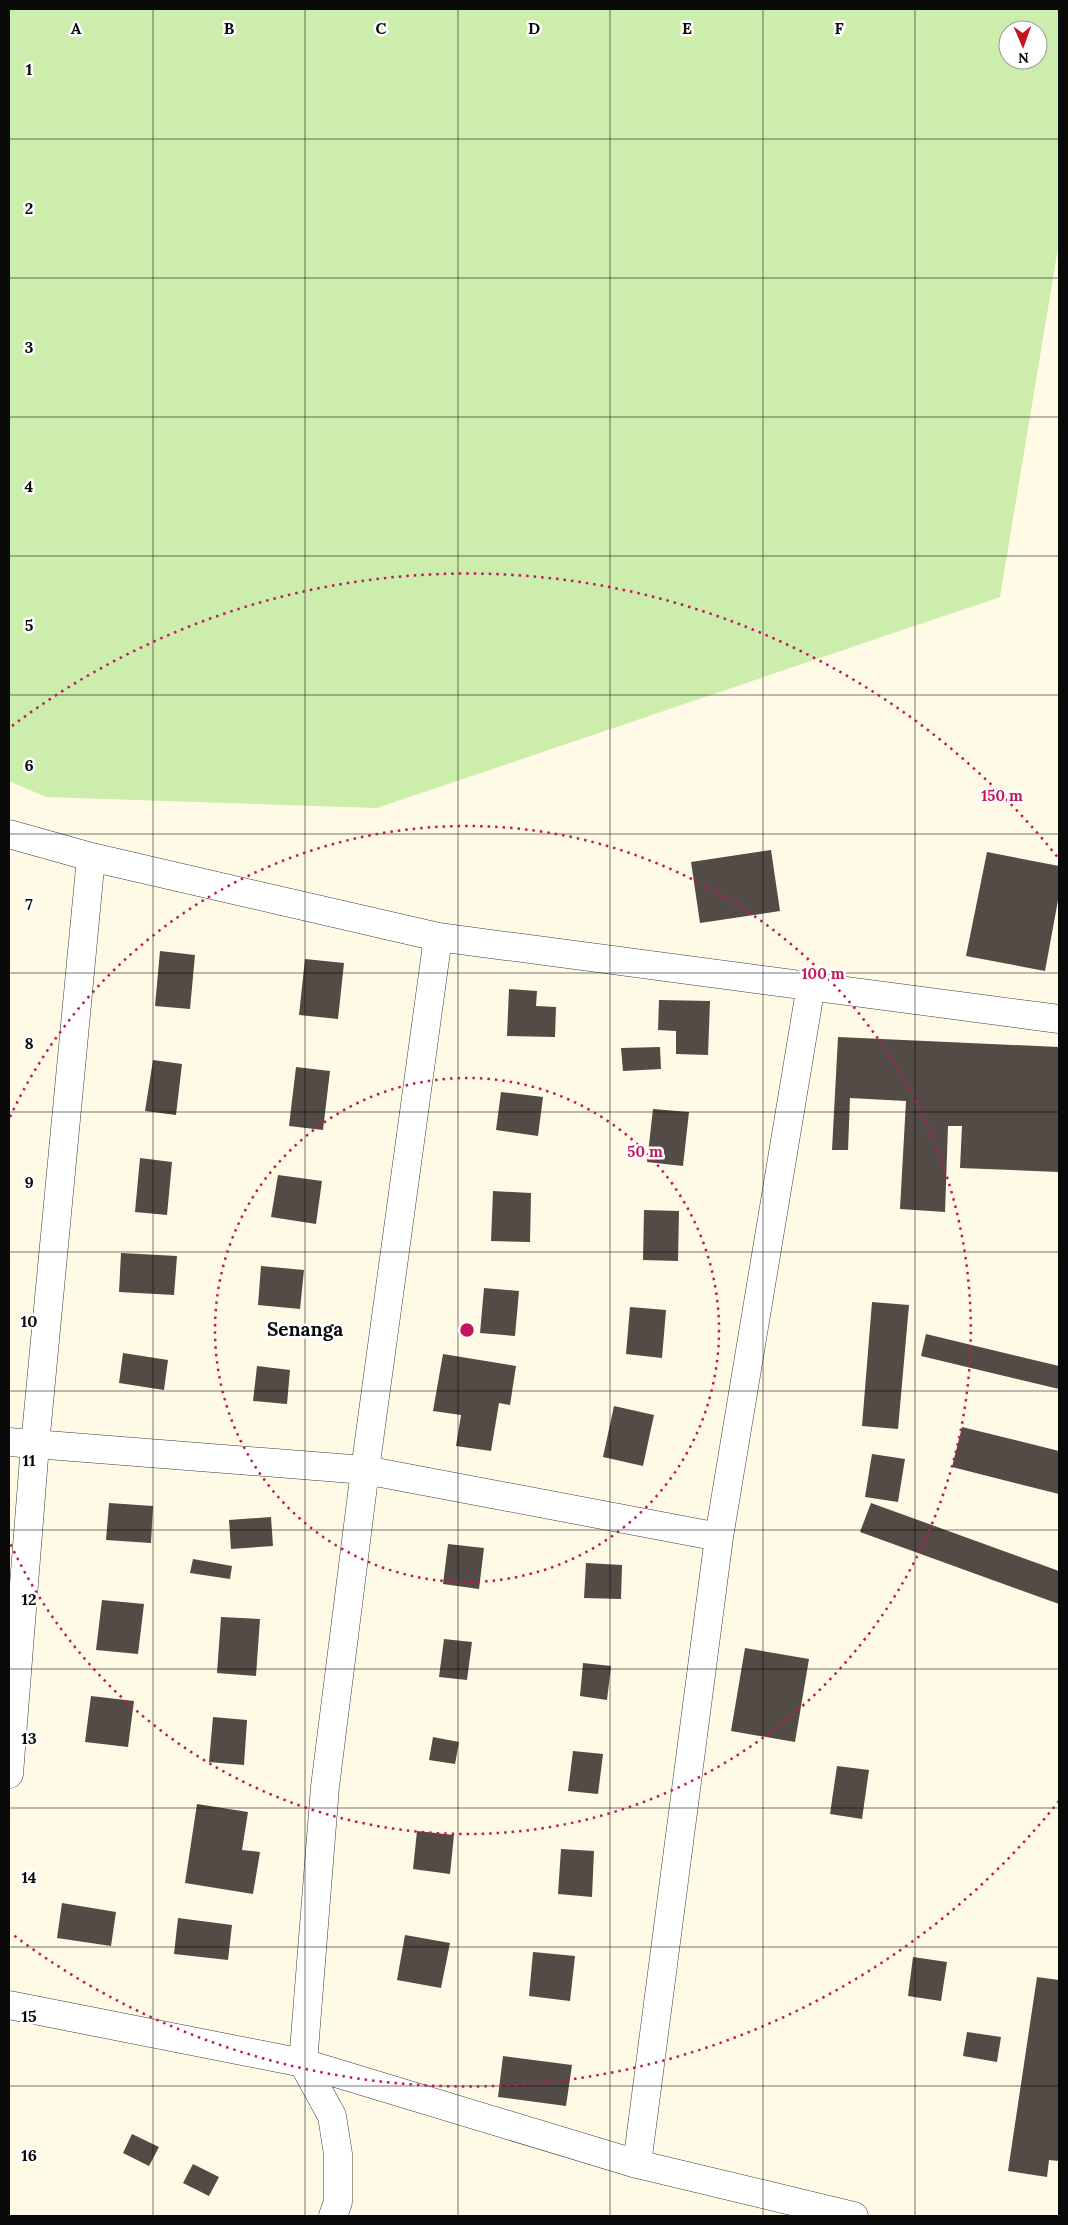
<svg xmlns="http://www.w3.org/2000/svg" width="1068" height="2225" viewBox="0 0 1068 2225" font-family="Lora,serif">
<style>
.green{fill:#ccedac;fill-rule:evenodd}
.building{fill:#534b45}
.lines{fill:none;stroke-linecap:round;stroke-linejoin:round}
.minor-casing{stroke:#3c3c3c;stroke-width:29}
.minor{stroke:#fff;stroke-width:28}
.grid{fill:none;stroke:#090909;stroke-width:1;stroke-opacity:0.55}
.ring{fill:none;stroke:#c2185b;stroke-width:2.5;stroke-dasharray:2.5 5}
.labels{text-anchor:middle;stroke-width:5;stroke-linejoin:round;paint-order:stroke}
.district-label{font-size:19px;font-weight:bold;fill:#090909;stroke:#fff}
.grid-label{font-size:16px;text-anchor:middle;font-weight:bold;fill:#090909;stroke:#fff;stroke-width:5;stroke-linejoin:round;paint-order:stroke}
.centre{fill:#c2185b;stroke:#fff;stroke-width:2.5}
.ring-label{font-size:15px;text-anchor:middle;font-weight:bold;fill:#c2185b;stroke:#fff;stroke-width:5;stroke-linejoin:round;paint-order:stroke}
</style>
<rect width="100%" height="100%" fill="#fffae6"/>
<path class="green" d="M9 9H1059V242L1000 597 377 808 46 797 9 781ZM1008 30H1038V60H1008Z"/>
<path class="building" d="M771 850 780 911 700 923 691 862Z
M987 852 1059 866V895L1045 971 966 956Z
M160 951 195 955 190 1009 155 1006Z
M305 959 344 963 338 1019 299 1015Z
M509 989 537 991 536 1006 556 1007 555 1037 507 1036Z
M659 1000 710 1001 708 1055 676 1054V1031L658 1030Z
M838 1037 1059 1047V1172L960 1168 962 1126H948L945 1212 900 1209 906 1101 850 1098 848 1150H832Z
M660 1047 661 1069 623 1071 621 1048Z
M153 1060 182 1064 176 1115 145 1111Z
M296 1067 330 1071 323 1130 289 1126Z
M501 1092 543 1097 538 1136 496 1130Z
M653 1109 689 1112 683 1166 647 1162Z
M140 1158 172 1162 167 1215 135 1212Z
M278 1175 322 1181 316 1224 271 1217Z
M493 1191 531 1193 530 1242 491 1241Z
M644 1210 679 1211 678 1261 643 1260Z
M121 1253 177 1256 174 1295 119 1292Z
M261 1266 304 1270 300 1309 258 1305Z
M484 1288 519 1291 515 1336 480 1333Z
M872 1302 909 1305 898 1429 862 1426Z
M630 1307 666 1310 662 1358 626 1354Z
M926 1334 1059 1366V1389L921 1356Z
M123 1353 168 1360 164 1390 119 1383Z
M443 1354 516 1366 510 1405 499 1403 491 1451 456 1446 461 1415 433 1411Z
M257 1366 290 1370 287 1404 253 1401Z
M614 1406 654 1415 643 1466 603 1457Z
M962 1427 1059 1451V1494L952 1467Z
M872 1454 905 1459 898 1502 865 1497Z
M109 1503 153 1506 151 1543 106 1540Z
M871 1503 1059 1571V1604L860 1532Z
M271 1517 273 1546 231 1549 229 1520Z
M448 1544 484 1548 479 1589 443 1584Z
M193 1559 232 1566 230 1579 190 1573Z
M586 1563 622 1565 621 1599 584 1598Z
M102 1600 144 1604 138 1654 96 1650Z
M221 1617 260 1619 256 1676 217 1673Z
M444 1639 472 1642 467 1680 439 1677Z
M745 1648 809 1659 795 1742 731 1731Z
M583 1663 611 1666 607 1700 580 1696Z
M91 1696 134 1701 128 1747 85 1742Z
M213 1717 247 1720 244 1765 209 1762Z
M433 1737 459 1742 455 1764 429 1760Z
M573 1751 603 1754 598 1794 568 1791Z
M837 1766 869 1770 862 1819 830 1814Z
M197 1804 248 1812 242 1850 260 1852 253 1894 185 1883Z
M417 1831 454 1835 450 1874 413 1869Z
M561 1849 594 1851 592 1897 558 1894Z
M62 1903 116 1912 111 1946 57 1938Z
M178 1918 232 1925 228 1960 174 1954Z
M405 1935 450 1943 441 1988 397 1980Z
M533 1952 575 1956 570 2001 529 1996Z
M913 1957 947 1962 941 2001 908 1996Z
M1037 1977 1059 1980V2161L1049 2160 1047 2177 1008 2171Z
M967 2032 1001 2037 997 2062 963 2056Z
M503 2056 572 2065 566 2106 498 2097Z
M132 2134 159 2147 149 2166 123 2153Z
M193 2164 219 2177 209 2196 183 2183Z"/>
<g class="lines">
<defs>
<path id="minor" d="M9 834 91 857 438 937 1059 1019
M9 1442 365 1470 719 1537
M9 1774 35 1445 91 857
M9 2005 303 2063 637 2164 854 2216
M637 2164 719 1537 811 985
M333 2216 338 2202V2154L332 2116 303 2063 325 1787 365 1470 438 937"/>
</defs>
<use href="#minor" class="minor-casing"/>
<use href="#minor" class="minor"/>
</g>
<path class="grid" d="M153 9V2216M305 9V2216M458 9V2216M610 9V2216M763 9V2216M915 9V2216M9 139H1059M9 278H1059M9 417H1059M9 556H1059M9 695H1059M9 834H1059M9 973H1059M9 1112H1059M9 1252H1059M9 1391H1059M9 1530H1059M9 1669H1059M9 1808H1059M9 1947H1059M9 2086H1059"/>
<g class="ring">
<circle cx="467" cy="1330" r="252"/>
<path d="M10 1117A504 504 0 1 1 10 1543"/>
<path d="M1059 1801A756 756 0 0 1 12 1934M12 726A756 756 0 0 1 1059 859"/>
</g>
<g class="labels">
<g class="district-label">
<text x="305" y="1336">Senanga</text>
</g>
</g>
<g class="grid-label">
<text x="76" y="34">A</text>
<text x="229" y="34">B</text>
<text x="381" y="34">C</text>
<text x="534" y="34">D</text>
<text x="687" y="34">E</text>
<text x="839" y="34">F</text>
<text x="29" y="75">1</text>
<text x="29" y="214">2</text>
<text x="29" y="353">3</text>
<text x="29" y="492">4</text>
<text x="29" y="631">5</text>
<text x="29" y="771">6</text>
<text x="29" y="910">7</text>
<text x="29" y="1049">8</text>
<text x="29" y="1188">9</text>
<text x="29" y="1327">10</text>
<text x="29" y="1466">11</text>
<text x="29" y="1605">12</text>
<text x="29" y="1744">13</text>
<text x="29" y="1883">14</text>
<text x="29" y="2022">15</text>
<text x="29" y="2161">16</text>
</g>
<circle cx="467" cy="1330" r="8" class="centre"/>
<g class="ring-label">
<text x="1002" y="801">150 m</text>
<text x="823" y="979">100 m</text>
<text x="645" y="1157">50 m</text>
</g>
<rect width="1068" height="2225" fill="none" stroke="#090909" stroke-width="20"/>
<g transform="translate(1023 45) rotate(178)"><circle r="24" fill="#ffffff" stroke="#9d9d9d"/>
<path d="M0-4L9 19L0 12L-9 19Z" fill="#c6151a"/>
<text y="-8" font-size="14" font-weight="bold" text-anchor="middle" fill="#090909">N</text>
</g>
</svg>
